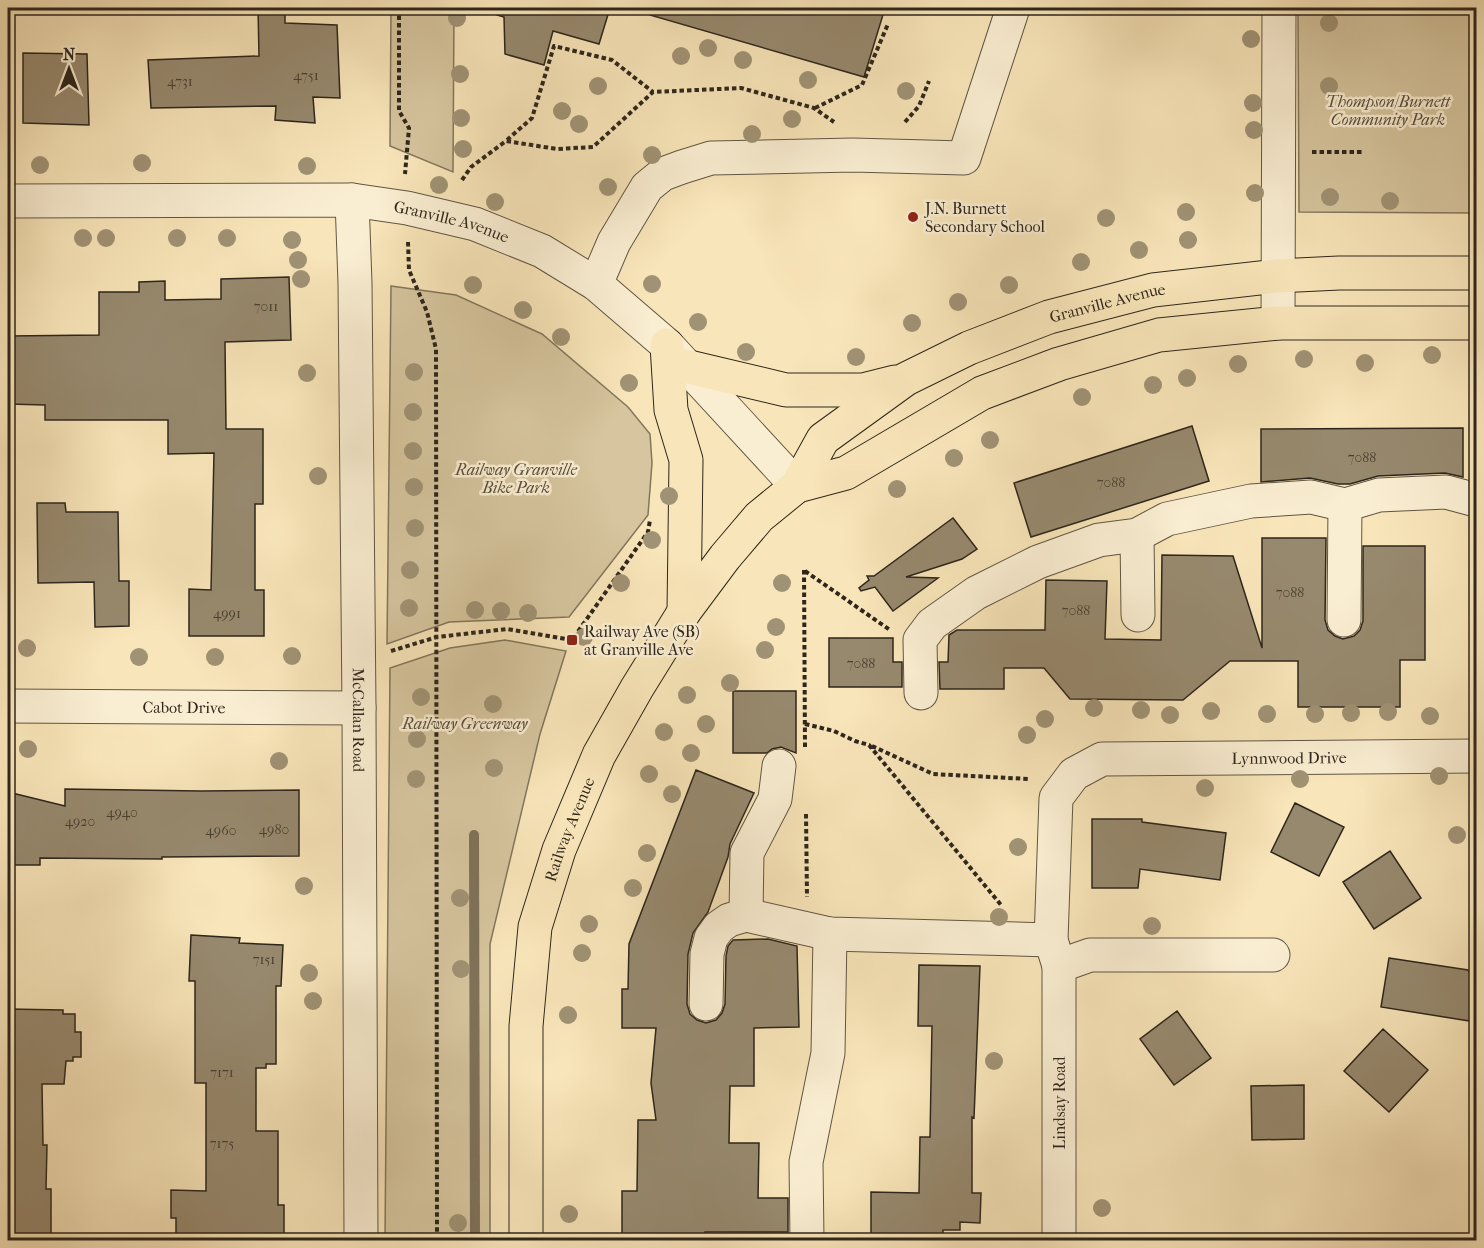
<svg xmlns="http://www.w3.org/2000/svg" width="1484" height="1248" viewBox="0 0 1484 1248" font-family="'IM FELL French Canon',serif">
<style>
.green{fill:#d6c59e;stroke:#82765d;stroke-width:1.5}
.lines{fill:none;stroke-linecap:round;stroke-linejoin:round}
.stream{stroke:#7e725a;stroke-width:10}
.building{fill:#97896e;stroke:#2e261c;stroke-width:1.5}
.minor-casing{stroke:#605643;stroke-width:35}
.major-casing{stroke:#2e261c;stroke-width:35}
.path{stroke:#2e261c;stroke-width:4;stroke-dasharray:4.5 3;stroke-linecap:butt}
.minor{stroke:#faeed2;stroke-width:33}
.major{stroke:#f8e5b9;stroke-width:33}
.tree{fill:#a09274}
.poi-dot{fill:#8f2418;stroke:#faeed2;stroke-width:2}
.labels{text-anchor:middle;stroke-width:5;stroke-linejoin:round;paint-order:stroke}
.number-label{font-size:14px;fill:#483f30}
.park-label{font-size:16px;font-style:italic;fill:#584e3c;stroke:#faeed2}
.poi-label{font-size:16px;fill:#2e261c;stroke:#faeed2;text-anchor:start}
.street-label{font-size:16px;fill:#2e261c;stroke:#faeed2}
</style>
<rect width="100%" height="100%" fill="#f8e5b9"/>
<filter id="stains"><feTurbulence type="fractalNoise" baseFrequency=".00333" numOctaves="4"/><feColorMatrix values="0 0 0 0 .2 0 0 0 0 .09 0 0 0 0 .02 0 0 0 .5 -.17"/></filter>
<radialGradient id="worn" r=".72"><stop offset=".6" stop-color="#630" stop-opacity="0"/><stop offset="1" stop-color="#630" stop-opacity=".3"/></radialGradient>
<path class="green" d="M391 8H454L453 172 390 146Z
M1298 8H1476V213L1299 212Z
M391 286 456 295 542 334 628 407 650 434 652 463 648 515 569 617 449 622 387 644Z
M505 640 566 651 540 734 490 944V1240H385L390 668 450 648Z"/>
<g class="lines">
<path class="stream" d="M474 835 475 1240"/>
</g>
<path class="building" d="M258 8H285V23L337 25 340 98 313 97 315 123 275 120 276 106 151 108 148 60 259 56Z
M498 8H610L599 44 553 31 544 65 505 54 504 17 497 15Z
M651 8H885L864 77 650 15Z
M23 53 87 54 89 125 23 123Z
M289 277 291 340 225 342 226 429H263V504H255V590H264V636H189V589L211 590 214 453 168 454V420H45V405L8 404V336L99 335V292H139V282L165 281V300L221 299V279Z
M1192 426 1209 481 1031 537 1014 483Z
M1463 428V477L1445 473 1378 476 1350 484H1338L1310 478 1261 482V429Z
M37 503H65L66 512H118L119 581H129V626L95 627 94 582 38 583Z
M953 518 977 549 962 559 906 577 938 578 893 611 875 587 861 591 859 588 869 580 867 576H874Z
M1262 538H1326L1325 620 1328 630 1335 636 1343 639 1354 636 1360 630 1363 621V546H1425V660H1400V707H1298V661H1230L1183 700 1070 699 1044 668H1004V689H940L939 662H948L949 635 957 630H1045L1046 580 1107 581 1105 639 1161 640 1162 555 1233 556 1262 648Z
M829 638H893V662H902V687H829Z
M733 691H796V753L781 747 772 749 767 753H733Z
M696 770 754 793 730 844 728 857 708 912 693 933 688 954 687 1004 690 1014 697 1020 706 1023 716 1020 722 1013 725 1004 726 956 728 946 733 940 768 939 797 946 799 1027 754 1028V1086H730L729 1143H759L758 1198H788V1232H705V1240H622V1191H637L638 1120H656L651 1083 656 1028H622V989H628L629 944Z
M65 789 201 791 299 790V856L162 857V859L40 858V865H8V792L65 806Z
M1295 803 1344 827 1319 876 1271 852Z
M1092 819H1142V822L1226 833 1220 880 1140 869 1138 888H1092Z
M1390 851 1421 898 1374 929 1343 882Z
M191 935 240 938 239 943 283 945 281 986H276V1064H266V1068H256V1131H278V1205H284V1239L176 1240V1218H171V1190L206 1191V1083H195V981H189Z
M1389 958 1468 970 1476 983V1022L1381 1007Z
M919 965 980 966 974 1118 972 1117V1193H981L980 1223 960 1222V1230H943V1240L871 1239V1192L919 1193 920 1137H930L932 1026H918Z
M8 1009 63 1010V1014H75V1032H81V1057H73V1061H66L64 1084H42L43 1145H47L46 1189H51V1240H8Z
M1177 1011 1211 1058 1174 1085 1140 1039Z
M1383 1029 1428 1070 1389 1112 1344 1071Z
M1304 1085V1139L1252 1140 1251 1086Z"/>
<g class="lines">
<defs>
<g id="minor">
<path id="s1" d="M352 200 355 283 359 708 361 1240"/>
<path id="s2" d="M8 201 352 200 407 208 475 224 542 251 596 284 667 345 797 486"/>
<path d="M596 284 614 242 647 187 663 174 682 167 711 158 853 155 964 158 1013 8"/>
<path d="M1278 323 1279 8"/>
<path d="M1137 535 1138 615"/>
<path d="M1344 620 1345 505"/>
<path d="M921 693 920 640 932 624 976 593 1038 562 1099 540 1137 535 1167 519 1251 501 1311 497 1345 505 1379 495 1446 492 1476 500"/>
<path id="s3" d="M8 706 359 708"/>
<path d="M746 915 747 853 775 799 779 766"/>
<path d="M1059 966 1090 955H1273"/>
<path d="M706 1004 707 954 711 938 719 927 729 920 746 915 830 934 1051 940"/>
<path d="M807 1240 806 1162 828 1053 830 934"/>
<path id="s4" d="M1059 1240V966L1051 940 1056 798 1074 774 1102 759 1476 756"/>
</g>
<g id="major">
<path d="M667 345 671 410 686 460 684 612"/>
<path d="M685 366 786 390H863L895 382"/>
<path d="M797 486 846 473 982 393 1059 364 1159 335 1278 323H1476"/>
<path id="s5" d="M526 1240V1026L535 927 559 850 599 755 637 688 684 612 725 557 759 517 797 486 823 439 906 379 969 348 1049 317 1153 290 1277 276 1339 273H1476"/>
</g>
</defs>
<use href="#minor" class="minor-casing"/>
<use href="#major" class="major-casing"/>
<path class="path" d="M399 8V111L409 128 405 174
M815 108 862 85 888 24
M905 122 919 106 929 81
M507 140 532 118 554 46 612 60 653 92
M1312 152H1362
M462 180 471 167 506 141 557 149 593 147 653 92 741 88 814 108 834 122
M408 242 409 270 427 312 436 349 437 1240
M804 570 805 747
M805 571 890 630
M391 651 437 637 507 629 572 640 648 532 650 520
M805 724 834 731 855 741 869 745 1001 905
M872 746 933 774 1029 779
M806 814 807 897"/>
<use href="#minor" class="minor"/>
<use href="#major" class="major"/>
</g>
<g class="tree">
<circle cx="457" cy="18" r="9"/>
<circle cx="1329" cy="23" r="9"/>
<circle cx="1251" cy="39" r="9"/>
<circle cx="708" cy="48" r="9"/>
<circle cx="681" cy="56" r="9"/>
<circle cx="743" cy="60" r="9"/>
<circle cx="460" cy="74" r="9"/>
<circle cx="808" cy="80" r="9"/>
<circle cx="598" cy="86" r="9"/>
<circle cx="1329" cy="86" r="9"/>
<circle cx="906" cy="91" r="9"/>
<circle cx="1253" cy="103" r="9"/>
<circle cx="562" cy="111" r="9"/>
<circle cx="461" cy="118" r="9"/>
<circle cx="792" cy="119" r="9"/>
<circle cx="579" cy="124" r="9"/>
<circle cx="1254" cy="130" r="9"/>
<circle cx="752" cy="134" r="9"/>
<circle cx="463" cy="149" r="9"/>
<circle cx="652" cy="155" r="9"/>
<circle cx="142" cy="163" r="9"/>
<circle cx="40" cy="165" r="9"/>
<circle cx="307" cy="166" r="9"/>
<circle cx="439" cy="185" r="9"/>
<circle cx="608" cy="187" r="9"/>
<circle cx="1255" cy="193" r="9"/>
<circle cx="1330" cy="197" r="9"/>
<circle cx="1390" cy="201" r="9"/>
<circle cx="495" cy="202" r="9"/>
<circle cx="1186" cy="212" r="9"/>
<circle cx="1106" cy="218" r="9"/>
<circle cx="83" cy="238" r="9"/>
<circle cx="106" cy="238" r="9"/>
<circle cx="177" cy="238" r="9"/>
<circle cx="227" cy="238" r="9"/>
<circle cx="292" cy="240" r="9"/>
<circle cx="1188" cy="240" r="9"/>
<circle cx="1139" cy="250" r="9"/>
<circle cx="298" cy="260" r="9"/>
<circle cx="1081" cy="262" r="9"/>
<circle cx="301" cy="279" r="9"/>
<circle cx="652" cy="284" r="9"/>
<circle cx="473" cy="285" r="9"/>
<circle cx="1009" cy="285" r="9"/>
<circle cx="958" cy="302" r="9"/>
<circle cx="523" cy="310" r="9"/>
<circle cx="698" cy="322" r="9"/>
<circle cx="912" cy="323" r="9"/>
<circle cx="561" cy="337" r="9"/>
<circle cx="746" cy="352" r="9"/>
<circle cx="1432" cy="355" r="9"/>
<circle cx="856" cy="357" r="9"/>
<circle cx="1304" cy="359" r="9"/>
<circle cx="1365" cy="363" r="9"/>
<circle cx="1238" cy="364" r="9"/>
<circle cx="414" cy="372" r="9"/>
<circle cx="307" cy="373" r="9"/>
<circle cx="1187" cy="378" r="9"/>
<circle cx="629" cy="383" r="9"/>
<circle cx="1153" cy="385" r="9"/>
<circle cx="1082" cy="397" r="9"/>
<circle cx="413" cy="412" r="9"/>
<circle cx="990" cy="440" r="9"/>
<circle cx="413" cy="451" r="9"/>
<circle cx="954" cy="458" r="9"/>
<circle cx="318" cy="476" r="9"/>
<circle cx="414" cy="487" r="9"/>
<circle cx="897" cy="489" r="9"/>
<circle cx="669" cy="496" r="9"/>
<circle cx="415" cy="528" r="9"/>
<circle cx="652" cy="540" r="9"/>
<circle cx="410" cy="570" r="9"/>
<circle cx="621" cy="583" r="9"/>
<circle cx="782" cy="583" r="9"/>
<circle cx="409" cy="608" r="9"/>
<circle cx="475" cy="610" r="9"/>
<circle cx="501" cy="611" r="9"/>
<circle cx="528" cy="613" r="9"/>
<circle cx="776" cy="627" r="9"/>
<circle cx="584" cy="637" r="9"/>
<circle cx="27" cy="648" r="9"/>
<circle cx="765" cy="650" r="9"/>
<circle cx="292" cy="656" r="9"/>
<circle cx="139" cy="657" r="9"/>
<circle cx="215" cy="657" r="9"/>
<circle cx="730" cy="683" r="9"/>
<circle cx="687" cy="695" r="9"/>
<circle cx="421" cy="697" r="9"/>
<circle cx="493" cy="704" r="9"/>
<circle cx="1094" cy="708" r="9"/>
<circle cx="1141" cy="710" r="9"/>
<circle cx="1211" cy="711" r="9"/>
<circle cx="1388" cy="712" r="9"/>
<circle cx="1351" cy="713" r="9"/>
<circle cx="1267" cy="714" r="9"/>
<circle cx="1315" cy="714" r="9"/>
<circle cx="1170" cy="715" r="9"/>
<circle cx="1430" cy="716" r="9"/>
<circle cx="1045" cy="719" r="9"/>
<circle cx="706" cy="724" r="9"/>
<circle cx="664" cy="732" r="9"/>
<circle cx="1027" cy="735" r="9"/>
<circle cx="417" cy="739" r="9"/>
<circle cx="28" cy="749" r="9"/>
<circle cx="691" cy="753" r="9"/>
<circle cx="279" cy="761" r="9"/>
<circle cx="494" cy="768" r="9"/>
<circle cx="649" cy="774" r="9"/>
<circle cx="1439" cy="776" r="9"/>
<circle cx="416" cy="779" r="9"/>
<circle cx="1300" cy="779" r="9"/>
<circle cx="1205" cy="788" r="9"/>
<circle cx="672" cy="794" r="9"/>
<circle cx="1457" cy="835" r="9"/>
<circle cx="1018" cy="847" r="9"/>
<circle cx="647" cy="853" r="9"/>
<circle cx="304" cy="886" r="9"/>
<circle cx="633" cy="888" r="9"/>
<circle cx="460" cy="898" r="9"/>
<circle cx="999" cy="917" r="9"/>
<circle cx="589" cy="924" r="9"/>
<circle cx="1152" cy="926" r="9"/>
<circle cx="582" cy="953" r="9"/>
<circle cx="461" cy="969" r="9"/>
<circle cx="309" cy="973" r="9"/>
<circle cx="313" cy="1001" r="9"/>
<circle cx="568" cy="1015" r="9"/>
<circle cx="994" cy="1061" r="9"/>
<circle cx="1102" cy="1208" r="9"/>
<circle cx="569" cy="1214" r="9"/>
<circle cx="458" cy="1223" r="9"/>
</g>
<g class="poi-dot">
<circle cx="913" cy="217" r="6"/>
<rect x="566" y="634" width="12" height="12" rx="3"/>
</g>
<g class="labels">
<g class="number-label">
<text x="306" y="80">4751</text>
<text x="180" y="86">4731</text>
<text x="266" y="311">7011</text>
<text x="1362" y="462">7088</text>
<text x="1111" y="487">7088</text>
<text x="1290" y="597">7088</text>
<text x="1076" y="615">7088</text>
<text x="227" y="618">4991</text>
<text x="861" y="668">7088</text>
<text x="122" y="817">4940</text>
<text x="80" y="826">4920</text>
<text x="274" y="834">4980</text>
<text x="221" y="835">4960</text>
<text x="264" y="964">7151</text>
<text x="222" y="1077">7171</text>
<text x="222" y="1148">7175</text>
</g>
<g class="park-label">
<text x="1388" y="107">Thompson/Burnett<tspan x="1388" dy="18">Community Park</tspan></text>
<text x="516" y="475">Railway Granville<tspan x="516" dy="18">Bike Park</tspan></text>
<text x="465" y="729">Railway Greenway</text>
</g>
<g class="poi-label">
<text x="925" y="214">J.N. Burnett<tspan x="925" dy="18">Secondary School</tspan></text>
<text x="584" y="637">Railway Ave (SB)<tspan x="584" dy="18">at Granville Ave</tspan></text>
</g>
<g class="street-label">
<text dy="6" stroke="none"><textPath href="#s2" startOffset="446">Granville Avenue</textPath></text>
<text dy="6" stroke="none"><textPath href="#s5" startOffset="1206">Granville Avenue</textPath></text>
<text dy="6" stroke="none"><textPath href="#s3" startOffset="176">Cabot Drive</textPath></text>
<text dy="6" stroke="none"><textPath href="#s1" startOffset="520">McCallan Road</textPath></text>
<text dy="6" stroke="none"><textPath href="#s4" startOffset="692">Lynnwood Drive</textPath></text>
<text dy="6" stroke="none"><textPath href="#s5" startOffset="417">Railway Avenue</textPath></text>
<text transform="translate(1059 1103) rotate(-90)" y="6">Lindsay Road</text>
</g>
</g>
<rect width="1484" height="1248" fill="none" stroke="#f8e5b9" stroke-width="30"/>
<rect x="9" y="9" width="1466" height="1230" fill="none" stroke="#2e261c" stroke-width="3"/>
<rect x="15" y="15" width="1454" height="1218" fill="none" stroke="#2e261c" stroke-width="1.5"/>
<g transform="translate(69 69)" stroke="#faeed2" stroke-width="4.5" paint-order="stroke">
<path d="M0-4.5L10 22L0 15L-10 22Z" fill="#2e261c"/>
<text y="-9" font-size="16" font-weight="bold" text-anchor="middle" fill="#2e261c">N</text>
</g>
<rect width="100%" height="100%" filter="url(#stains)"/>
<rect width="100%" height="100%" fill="url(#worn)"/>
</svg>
